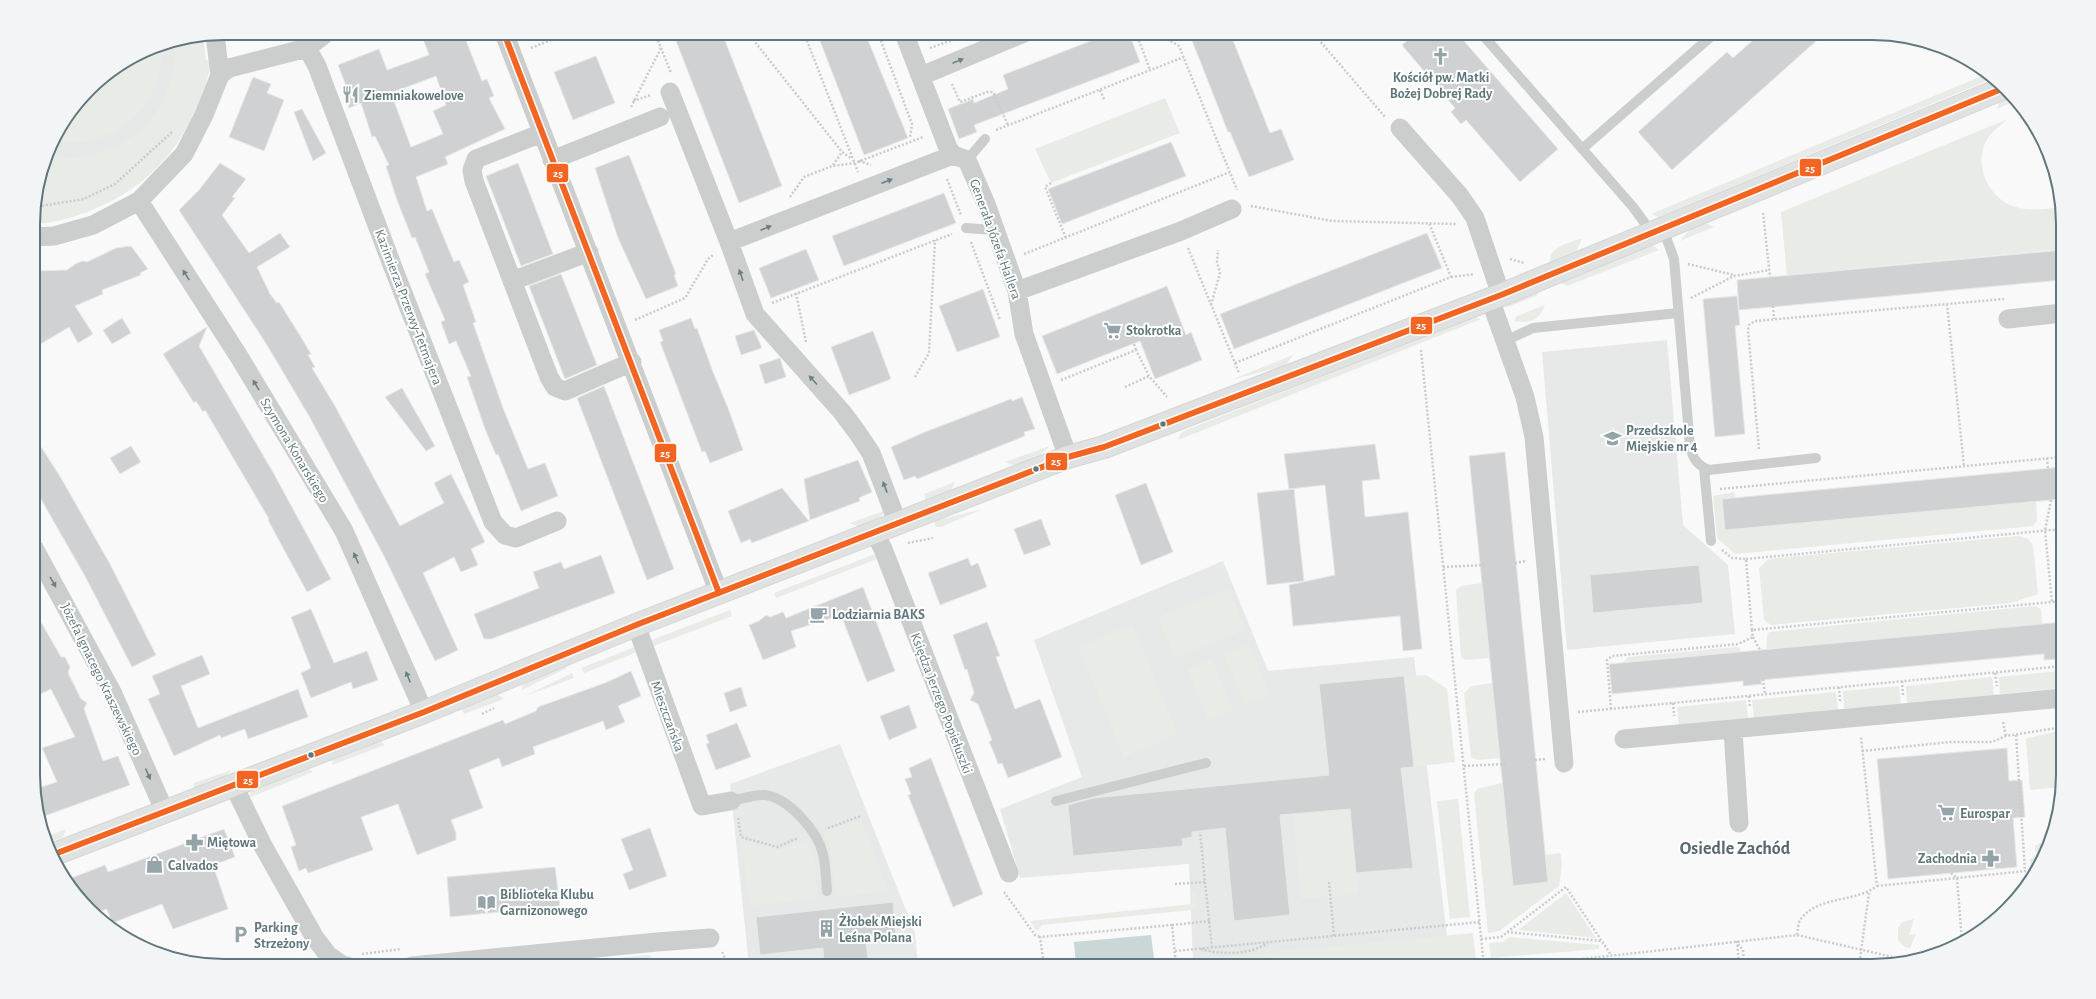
<svg xmlns="http://www.w3.org/2000/svg" width="2096" height="999" viewBox="0 0 2096 999" font-family="'Alegreya Sans',sans-serif">
<style>
.built{fill:#e7e9e9}
.green{fill:#e8ebe6}
.water{fill:#c9d7d7}
.building{fill:#cfd1d2;stroke:#e8e8e8;fill-rule:evenodd}
.lines{fill:none;stroke-linecap:round;stroke-linejoin:round}
.secondary-casing{stroke:#d5d6d7;stroke-width:24}
.path{stroke:#cacccc;stroke-width:2.5;stroke-dasharray:2 2;stroke-linecap:butt}
.lane{stroke:#cccece;stroke-width:10}
.street{stroke:#cccece;stroke-width:19}
.secondary{stroke:#e0e1e1;stroke-width:22}
.bus-1-casing{stroke:#fff;stroke-width:9}
.bus-1{stroke:#f26522;stroke-width:6}
.oneway{fill:#6a8085}
.bus-dot{fill:#5f777d;stroke:#fff;stroke-width:1.5}
.labels{text-anchor:middle;stroke-width:4;stroke-linejoin:round;paint-order:stroke}
.poi-label{font-size:14px;font-weight:bold;fill:#5f777d;stroke:#fff;text-anchor:start}
.street-label{font-size:14px;fill:#5f777d;stroke:#fff}
.district-label{font-size:18px;font-weight:bold;fill:#56696e;stroke:#fff}
.rim{fill:none;stroke:#5f777d;stroke-width:2}
.line-badge{stroke:#fff;stroke-width:1.5}
.badge-label{font-size:11px;text-anchor:middle;font-weight:bold;fill:#fff}
</style>
<rect width="100%" height="100%" fill="#f9f9f9"/>
<path class="built" d="M192 39 183 104 36 202 53 139 98 81 151 47Z
M1667 340 1683 525 1728 565 1735 634 1567 650 1542 352Z
M1223 561 1268 671 1414 657 1447 937 1193 962 1189 864 1020 878 1000 809 1082 777 1034 640Z
M840 744 915 933 918 966H749L730 784Z"/>
<path class="green" d="M203 37 206 60 212 62C191 147 143 200 58 221 50 223 41 223 33 224V211L49 155C62 159 78 158 91 155 146 142 177 98 174 43Z
M161 45C167 106 110 153 52 141L98 81 151 47Z
M1989 73 1994 78 1659 217 1651 214Z
M2011 96 2016 100 1997 109 2000 100Z
M1165 98 1180 133 1051 183 1035 149Z
M2008 119C1998 127 1988 134 1984 146 1975 169 1991 199 2013 206 2029 212 2045 209 2061 207L2062 249 1787 275 1781 212Z
M1706 223 1714 227 1680 241 1690 229Z
M1582 238 1576 252 1550 262C1549 246 1570 243 1582 238Z
M1648 246H1654L1659 250 1567 286 1558 282Z
M1538 289V295L1505 308 1509 302Z
M1545 305C1539 320 1531 324 1514 321L1517 316Z
M1473 317 1481 319 1178 440 1180 434 1186 430Z
M1293 355 1285 366 1231 380Z
M1050 446 1038 457 1015 466 1005 462Z
M955 482 950 492 926 501 924 494Z
M1734 492 1735 498 1722 499 1725 529 2036 501 2037 520 2033 526 1735 554 1717 538 1713 496Z
M983 509 941 527H936L934 521Z
M886 510C879 520 871 523 860 527L850 523Z
M2019 536 2028 539 2033 545 2038 594 2011 603 1771 625 1764 620 1759 568 1768 559Z
M875 554 877 559 776 598 774 593Z
M1482 583 1490 658 1465 660 1461 657 1456 590 1461 586Z
M1229 588 1246 629 1175 659 1158 617Z
M2035 606 2041 609 2042 624 1766 649 1767 636 1769 632Z
M730 610 732 616 651 647 649 641Z
M1132 624 1178 734 1124 757 1078 647Z
M1249 644 1270 694 1245 705 1224 654Z
M635 647 637 652 584 673 581 668Z
M1736 647 1740 648V652L1624 662 1628 657Z
M1212 659 1233 710 1208 720 1187 669Z
M562 665 567 668 522 690 523 683Z
M2060 671 2062 688 2000 694 1999 677Z
M572 673 574 678 525 696Z
M1426 675 1447 689 1455 762 1413 767 1404 676Z
M1992 677 1994 695 1907 704 1906 686Z
M1493 683 1500 758 1478 760 1471 757 1464 693 1471 686Z
M1899 686 1901 704 1844 709 1843 691Z
M1836 692 1838 710 1754 718 1752 700Z
M498 695 504 699 464 714 462 709Z
M1746 700 1748 718 1679 725 1677 707Z
M2063 730V775L2061 787 2030 790 2026 740 2028 738Z
M380 741 385 745 332 765 333 760Z
M309 769 313 772 246 799 252 790Z
M231 770 227 776 193 789 194 783Z
M1502 783 1505 807H1510L1508 834 1513 886 1547 882 1545 855 1559 853 1561 855 1562 866 1559 886 1499 931 1488 933 1474 794 1477 789Z
M1458 799 1470 917 1450 919 1437 801Z
M1350 809 1358 894 1301 899 1293 814Z
M861 819 888 891 836 898 830 846 822 832Z
M66 829 63 837 46 844 45 837Z
M741 840 779 850 806 840 815 861 818 899 750 906Z
M2050 841 2048 848 2039 865 2030 866V859L2036 857 2035 846 2040 843Z
M1195 890 1197 907 1192 910 1042 925 1037 931 1030 921 1192 904V891Z
M1566 893 1596 938 1518 930Z
M1914 919 1909 935 1916 934 1910 948 1905 947 1898 940V928L1902 922Z
M1473 933 1476 961 1423 966H1198L1197 959Z
M1509 937 1599 945V949L1491 958 1489 943 1503 942Z
M648 955 654 959 655 966H535Z"/>
<path class="water" d="M1151 935 1155 966H1076L1074 942Z"/>
<path class="building" d="M421 33H463L482 81 487 79 494 96 489 98 505 129 445 157 448 164 416 177 427 211 432 209 454 262 459 260 469 282 463 285 476 322 473 323 503 408 528 469 545 463 558 496 521 511 498 454 496 455 485 429 467 377 471 376 456 341 449 344 441 322 445 320 425 274 429 272 415 237 412 238 397 200 386 166 389 165 375 136 372 137 361 103 349 108 342 88 346 86 338 65 348 61 379 49 387 70 429 55ZM436 76 446 105 433 111 443 134 411 147 391 93Z
M673 33H722L782 186 739 203Z
M817 33H865L908 138 864 155Z
M1111 33H1129L1140 62 974 125 977 132 959 139 948 109 973 99 974 103 1008 89 1003 75Z
M1189 33H1230L1270 133 1281 129 1294 160 1249 177 1230 132H1228Z
M1416 33H1457L1558 149 1520 182 1466 120 1461 124 1451 112 1455 108 1402 45Z
M1761 33H1825L1672 170 1638 132 1727 52 1733 58Z
M596 56 615 103 573 120 554 72Z
M253 77 271 84 267 93 284 100 264 151 229 137Z
M302 109 326 153 313 161 294 112Z
M1171 142 1186 176 1062 224 1048 189Z
M629 155 676 274 674 275 678 286 646 299 618 238 595 168Z
M220 163 246 179 232 197 235 198 222 215 249 253 280 233 290 247 257 267 270 294 277 303 279 302 301 337 311 354 308 355 315 367 312 368 335 406 400 526 444 503 434 483 451 474 485 542 471 549 478 565 461 572 454 557 423 573 458 650 435 661 383 554 309 416 267 345 179 210 199 190Z
M518 163 553 254 521 266 486 176Z
M944 193 956 223 844 266 832 236Z
M1427 233 1442 268 1234 349 1220 314Z
M131 246 148 269 140 273 141 275 102 290 103 294 75 306 93 334 78 343 69 327 34 348V271L67 270 77 263 83 261 87 262 116 248Z
M806 249 819 280 771 298 759 268Z
M2062 250V280L1739 310 1737 280Z
M561 274 597 365 565 379 529 286Z
M1167 286 1186 335 1191 332 1202 360 1155 379 1140 341 1057 374 1042 336Z
M983 289 1000 337 957 352 939 306Z
M1737 296 1740 325 1735 326 1745 434 1715 437 1703 299Z
M122 318 131 333 112 344 103 330Z
M691 318 695 329 697 328 713 372 728 408 743 450 710 463 705 451 702 452 660 342 663 341 659 330Z
M207 327 199 346 274 474 331 579 307 592 268 520 269 519 205 410 203 412 196 401 194 403 163 354Z
M754 330 762 348 741 355 735 336Z
M873 331 891 379 849 395 831 347Z
M780 358 786 377 765 384 759 365Z
M604 386 674 569 647 580 577 398Z
M402 388 435 446 426 451 385 397Z
M1022 397 1035 429 1024 432 1025 436 917 479 915 476 904 480 891 447 925 432 1011 399 1012 401Z
M34 436 61 478 110 564 156 655 132 667 86 578 34 487Z
M1375 444 1380 479 1362 481 1365 517 1408 512 1422 649 1403 651 1400 616 1293 626 1289 585 1335 575 1325 485 1289 489 1284 454Z
M131 446 141 462 120 474 110 458Z
M1505 452 1548 882 1513 886 1469 456Z
M858 460 872 492 859 498 860 501 810 520 804 479Z
M2062 467V499L1725 530 1722 499Z
M1146 483 1173 552 1141 565 1115 495Z
M782 488 809 521 752 543 750 539 741 543 728 511Z
M1294 489 1304 581 1267 585 1257 493Z
M1041 519 1051 545 1024 555 1014 529Z
M601 555 615 593 491 639H484L474 614 539 588 533 572 561 562 564 569Z
M968 558 971 566 978 563 987 587 940 605 928 573Z
M1699 565 1703 603 1593 613 1590 575Z
M863 587 895 671 867 682 841 615 791 631 796 647 763 660 749 625 759 621 766 615 770 617 783 612 786 618Z
M311 609 334 663 367 651 378 680 353 689 351 682 311 698 301 673 311 668 291 617Z
M34 610 61 657H65L70 667 68 673 81 699 87 703 84 709 103 761 118 756 130 785 39 818 35 800V789L57 782 42 748 75 737 51 689 34 697Z
M987 622 1000 656 996 657 1015 709 1040 699 1062 757 1008 778 1002 763 998 764 994 753 989 742 992 740 978 704 970 700 974 693 967 669 965 670 953 635Z
M2063 622V659L2044 660V654L1761 680 1762 684 1743 686V681L1612 694 1609 664Z
M202 655 210 674 181 686 198 728 298 689 308 717 248 739 245 729 221 738 220 735 174 756 148 699 160 694 152 676Z
M631 671 641 696 618 706 625 722 606 730 603 721 533 747 535 754 502 767 499 758 469 770 483 808 451 820 456 833V840L417 855 398 804 361 817 373 850 308 873 306 868 299 871 291 847 296 845 282 806 503 720 505 724 536 711 538 707 605 683Z
M1404 676 1414 767 1401 768 1413 868 1356 873 1350 809 1280 815 1290 915 1234 921 1225 828 1192 832V837L1182 839 1183 846 1073 856 1068 805 1093 798 1329 775 1319 684Z
M741 687 747 706 730 712 724 693Z
M909 705 917 728 889 740 880 716Z
M737 723 751 757 716 770 706 744 709 743 706 735Z
M2007 748 2009 781 2022 780 2025 817 2013 818 2017 867 1888 879 1877 759Z
M931 758 983 894 953 907 908 795 911 794 905 779 912 777 909 768Z
M650 828 667 876 629 890 623 874 633 870 621 839Z
M224 829 235 857 213 865 228 909 173 929 162 904 112 923 107 909 94 913 76 895 69 879 105 865 108 872Z
M555 867 560 906 450 917 447 877Z
M893 902 896 940 866 944 869 966H824L823 948 760 955 756 917Z"/>
<g class="lines">
<defs>
<path id="secondary" d="M52 855 424 712 636 625 1068 457 1104 447 1501 295 2004 88"/>
</defs>
<use href="#secondary" class="secondary-casing"/>
<path class="path" d="M655 33 671 73
M748 33 842 152
M804 33 858 172
M878 33 912 124 910 137
M1136 33 1150 70
M1157 33 1179 46 1237 190
M1168 33 1171 41
M1313 33 1385 117
M531 48 568 33
M930 48 955 39
M952 84 960 102 987 92H993L1008 125
M1100 90 1105 101
M633 101 651 95
M631 107 661 48
M996 130 1184 57
M859 161 871 165
M833 165 842 152 852 159
M947 179 961 215
M1051 183 1045 187 1066 238
M790 197 804 177 832 166 855 163 923 137
M1251 206 1332 221 1456 224
M34 207 84 199 115 184 172 132
M1763 213 1770 277
M971 242 1000 320
M1188 248 1239 373
M1024 254 1230 172
M1510 259 1524 263
M1688 264 1734 275
M1451 277 1474 274
M796 293 806 342
M1691 298 1734 276 1769 270
M772 303 952 234
M1947 304 1964 466
M1211 305 1220 273 1217 262 1218 250
M1773 306 1774 319
M635 320 685 298 708 259 713 255
M1134 344 1136 350
M1421 350 1484 966
M1235 363 1451 277 1429 223
M915 377 929 353 935 240
M1061 380 1136 350 1149 376 1167 397
M1125 387 1149 376
M1759 449 1748 330 1749 325 1755 321 2004 299
M2047 458 2048 469
M1720 489 2062 457
M2051 500 2045 531 2052 602
M908 543 933 538
M1722 550 1732 558 1746 559 1752 630 2063 601
M1746 559 2062 529
M1515 563 1527 561
M1443 567 1485 565
M2061 601 2063 611
M1753 637 1760 650
M1995 673 1997 686
M1763 679 1765 694
M1902 681 1903 695
M1839 687 1840 701
M1749 696 1750 707
M1673 703 1674 716
M1611 709 1607 660 1612 656 1738 644 1753 637 1752 630
M1578 712 2063 666
M482 714 494 708
M2003 722 2006 736
M2016 735 2025 871
M1862 751 1950 742H1992L2006 736 2063 727
M1535 760 1545 759
M1464 766 1505 764
M738 818 741 837 777 847 798 838
M828 828 861 816
M1951 873 1957 878 1962 942
M1205 882 1212 948
M1329 882 1334 936
M1175 884 1205 882 1200 832
M1877 886 2036 870
M1004 892 1035 935 1040 937
M1172 925 1210 921
M1507 932 1602 941
M1797 935 1893 957
M1481 939 1501 937 1566 887 1611 955
M1737 941 1739 966
M1738 944 1743 950 1744 966
M1201 949C1221 955 1250 955 1268 943
M1175 951 1480 922
M722 952 729 966
M362 954 401 949
M659 960V966
M878 966H883
M1044 966 1040 937 1172 925 1176 966
M1519 966 1797 935C1798 931 1798 923 1800 920 1818 895 1855 903 1877 886L1861 737
M1859 966 1869 893"/>
<path class="lane" d="M1481 33 1633 207 1644 222 1649 235
M1582 149 1715 33
M967 160 985 139
M966 228 995 230
M1663 229 1674 259 1690 446C1693 459 1697 465 1709 470L1816 458
M1505 341 1533 328 1678 313
M1704 468 1711 541
M731 801C742 799 754 794 765 795 789 798 818 832 823 854 826 867 826 879 827 891
M1056 801 1206 763"/>
<path class="street" d="M504 33 719 593
M904 33 948 148 953 155 967 160 986 204 1017 291 1024 334 1068 457
M307 48 317 66 394 270 493 522 505 535 516 538 557 521
M220 75 229 68 307 48 326 33
M921 76 1024 33
M670 92 729 242 755 314 842 412 857 432 871 453 898 524
M1400 128 1460 196 1475 218 1501 295
M542 133 476 159 472 170 474 181 549 377 555 387 565 391 632 362
M552 160 660 117
M139 201 238 355 344 531 424 712
M33 237 54 236 93 225 139 201 184 154 204 115 220 75 215 35
M729 242 953 155
M512 281 589 252
M1017 291 1181 231 1232 209
M1490 299 1525 397 1534 437 1564 763
M2008 319 2062 313
M875 533 883 549 1009 873
M34 548 113 694 165 812
M636 625 702 806 731 801
M1733 730 1739 823
M1624 739 2063 698
M234 786 263 846 315 938 328 955 342 965 348 966
M412 966 657 942 710 938"/>
<use href="#secondary" class="secondary"/>
<defs>
<path id="bus-1" d="M504 33 719 593
M52 855 424 712 636 625 1068 457 1104 447 1501 295 2004 88"/>
</defs>
<use href="#bus-1" class="bus-1-casing"/>
<use href="#bus-1" class="bus-1"/>
</g>
<defs><path id="oneway-solid" d="M-6-.8H1V-3.2L6.5 0L1 3.2V.8H-6Z"/></defs>
<g class="oneway">
<use href="#oneway-solid" transform="translate(958 61) rotate(-22)"/>
<use href="#oneway-solid" transform="translate(887 181) rotate(-21)"/>
<use href="#oneway-solid" transform="translate(766 228) rotate(-22)"/>
<use href="#oneway-solid" transform="translate(186 275) rotate(-123)"/>
<use href="#oneway-solid" transform="translate(741 275) rotate(-109)"/>
<use href="#oneway-solid" transform="translate(813 380) rotate(-132)"/>
<use href="#oneway-solid" transform="translate(256 385) rotate(-121)"/>
<use href="#oneway-solid" transform="translate(885 487) rotate(-111)"/>
<use href="#oneway-solid" transform="translate(356 558) rotate(-114)"/>
<use href="#oneway-solid" transform="translate(53 582) rotate(60)"/>
<use href="#oneway-solid" transform="translate(408 677) rotate(-112)"/>
<use href="#oneway-solid" transform="translate(148 774) rotate(66)"/>
</g>
<defs>
<symbol id="church-bare" viewBox="-9 -9 18 18"><path d="M-1.2-6h2.4v3.5h3.3v2.4h-3.3V6h-2.4V-.1h-3.3v-2.4h3.3Z" fill="#95a4a8" stroke="#fff" stroke-width="2.5" paint-order="stroke"/></symbol>
<symbol id="restaurant-bare" viewBox="-9 -9 18 18"><path d="M-5-6h1v4h1v-4h1v4h1v-4h1v5L-1.5 .5V6h-2V.5L-5-1ZM5-6V6H3V1.5H1.5Q1.5-4 5-6Z" fill="#95a4a8" stroke="#fff" stroke-width="2.5" paint-order="stroke"/></symbol>
<symbol id="supermarket-bare" viewBox="-9 -9 18 18"><path d="M-6-5.5h2.5l.6 2H6L4.5 2H-2.5L-4.4-4H-6ZM-1.5 3.2a1.3 1.3 0 1 0 .1 0ZM3 3.2a1.3 1.3 0 1 0 .1 0Z" fill="#95a4a8" stroke="#fff" stroke-width="2.5" paint-order="stroke"/></symbol>
<symbol id="school-bare" viewBox="-9 -9 18 18"><path d="M0-5L7-2L0 1L-7-2ZM-4 1L0 2.5L4 1V4Q0 6-4 4Z" fill="#95a4a8" stroke="#fff" stroke-width="2.5" paint-order="stroke"/></symbol>
<symbol id="cafe-bare" viewBox="-9 -9 18 18"><path d="M-5.5-4.5H6V0H3Q3 3.5 0 3.5H-2.5Q-5.5 3.5-5.5 0ZM3-3.2v2h1.7v-2ZM-6 4.5H4V6H-6Z" fill="#95a4a8" stroke="#fff" stroke-width="2.5" paint-order="stroke"/></symbol>
<symbol id="pharmacy-bare" viewBox="-9 -9 18 18"><path d="M-2-6h4v4h4v4h-4v4h-4v-4h-4v-4h4Z" fill="#95a4a8" stroke="#fff" stroke-width="2.5" paint-order="stroke"/></symbol>
<symbol id="shop-bare" viewBox="-9 -9 18 18"><path d="M-5-2.5h2.3a2.7 3.5 0 0 1 5.4 0H5L5.5 6h-11ZM-1.5-2.5h3a1.5 2.3 0 0 0-3 0Z" fill="#95a4a8" stroke="#fff" stroke-width="2.5" paint-order="stroke"/></symbol>
<symbol id="library-bare" viewBox="-9 -9 18 18"><path d="M-6-4Q-3-5.5-.7-3.5V5Q-3 3-6 4ZM6-4Q3-5.5 .7-3.5V5Q3 3 6 4Z" fill="#95a4a8" stroke="#fff" stroke-width="2.5" paint-order="stroke"/></symbol>
<symbol id="building-bare" viewBox="-9 -9 18 18"><path d="M-4-6H4V6H1V3H-1V6H-4ZM-2.5-4.3h1.7v1.8h-1.7ZM.8-4.3h1.7v1.8H.8ZM-2.5-1h1.7V.8h-1.7ZM.8-1h1.7V.8H.8Z" fill="#95a4a8" stroke="#fff" stroke-width="2.5" paint-order="stroke"/></symbol>
<symbol id="parking-bare" viewBox="-9 -9 18 18"><path d="M-3.5-5.5H1a3.5 3.5 0 0 1 0 7H-1V5.5H-3.5ZM-1-3.4V-.6H.8a1.4 1.4 0 0 0 0-2.8Z" fill="#95a4a8" stroke="#fff" stroke-width="2.5" paint-order="stroke"/></symbol>
</defs>
<g fill-rule="evenodd">
<use href="#church-bare" x="1428" y="44" width="25" height="25"/>
<use href="#restaurant-bare" x="338" y="82" width="25" height="25"/>
<use href="#supermarket-bare" x="1100" y="318" width="25" height="25"/>
<use href="#school-bare" x="1600" y="426" width="25" height="25"/>
<use href="#cafe-bare" x="806" y="602" width="25" height="25"/>
<use href="#supermarket-bare" x="1934" y="800" width="25" height="25"/>
<use href="#pharmacy-bare" x="182" y="830" width="25" height="25"/>
<use href="#pharmacy-bare" x="1978" y="846" width="25" height="25"/>
<use href="#shop-bare" x="142" y="852" width="25" height="25"/>
<use href="#library-bare" x="474" y="890" width="25" height="25"/>
<use href="#building-bare" x="814" y="916" width="25" height="25"/>
<use href="#parking-bare" x="228" y="922" width="25" height="25"/>
</g>
<g class="bus-dot">
<circle cx="1163" cy="424" r="3.5"/>
<circle cx="1036" cy="469" r="3.5"/>
<circle cx="311" cy="755" r="3.5"/>
</g>
<g class="labels">
<g class="poi-label">
<text x="1441" y="82" text-anchor="middle">Kościół pw. Matki<tspan x="1441" dy="16">Bożej Dobrej Rady</tspan></text>
<text x="364" y="100">Ziemniakowelove</text>
<text x="1126" y="335">Stokrotka</text>
<text x="1626" y="435">Przedszkole<tspan x="1626" dy="16">Miejskie nr 4</tspan></text>
<text x="832" y="619">Lodziarnia BAKS</text>
<text x="1960" y="818">Eurospar</text>
<text x="207" y="847">Miętowa</text>
<text x="1977" y="863" text-anchor="end">Zachodnia</text>
<text x="168" y="870">Calvados</text>
<text x="500" y="899">Biblioteka Klubu<tspan x="500" dy="16">Garnizonowego</tspan></text>
<text x="839" y="926">Żłobek Miejski<tspan x="839" dy="16">Leśna Polana</tspan></text>
<text x="254" y="932">Parking<tspan x="254" dy="16">Strzeżony</tspan></text>
</g>
<g class="street-label">
<text transform="translate(996 239) rotate(70)" y="5">Generała Józefa Hallera</text>
<text transform="translate(409 307) rotate(69)" y="5">Kazimierza Przerwy-Tetmajera</text>
<text transform="translate(295 450) rotate(59)" y="5">Szymona Konarskiego</text>
<text transform="translate(102 679) rotate(64)" y="5">Józefa Ignacego Kraszewskiego</text>
<text transform="translate(942 703) rotate(69)" y="5">Księdza Jerzego Popiełuszki</text>
<text transform="translate(668 716) rotate(70)" y="5">Mieszczańska</text>
</g>
<g class="district-label">
<text x="1735" y="854">Osiedle Zachód</text>
</g>
</g>
<path d="M0 0H2096V999H0ZM224 40H1872A184 184 0 0 1 2056 224V775A184 184 0 0 1 1872 959H224A184 184 0 0 1 40 775V224A184 184 0 0 1 224 40Z" fill="#f2f4f5" fill-rule="evenodd"/>
<path class="rim" d="M224 40H1872A184 184 0 0 1 2056 224V775A184 184 0 0 1 1872 959H224A184 184 0 0 1 40 775V224A184 184 0 0 1 224 40Z"/>
<g class="line-badge">
<rect x="1799" y="158" width="23" height="19" rx="4" fill="#f26522"/>
<rect x="546" y="163" width="23" height="20" rx="4" fill="#f26522"/>
<rect x="1410" y="316" width="23" height="19" rx="4" fill="#f26522"/>
<rect x="654" y="443" width="23" height="20" rx="4" fill="#f26522"/>
<rect x="1045" y="452" width="23" height="19" rx="4" fill="#f26522"/>
<rect x="236" y="770" width="23" height="19" rx="4" fill="#f26522"/>
</g>
<g class="badge-label">
<text x="1810" y="172">25</text>
<text x="558" y="177">25</text>
<text x="1421" y="329">25</text>
<text x="665" y="457">25</text>
<text x="1056" y="465">25</text>
<text x="248" y="784">25</text>
</g>
</svg>
